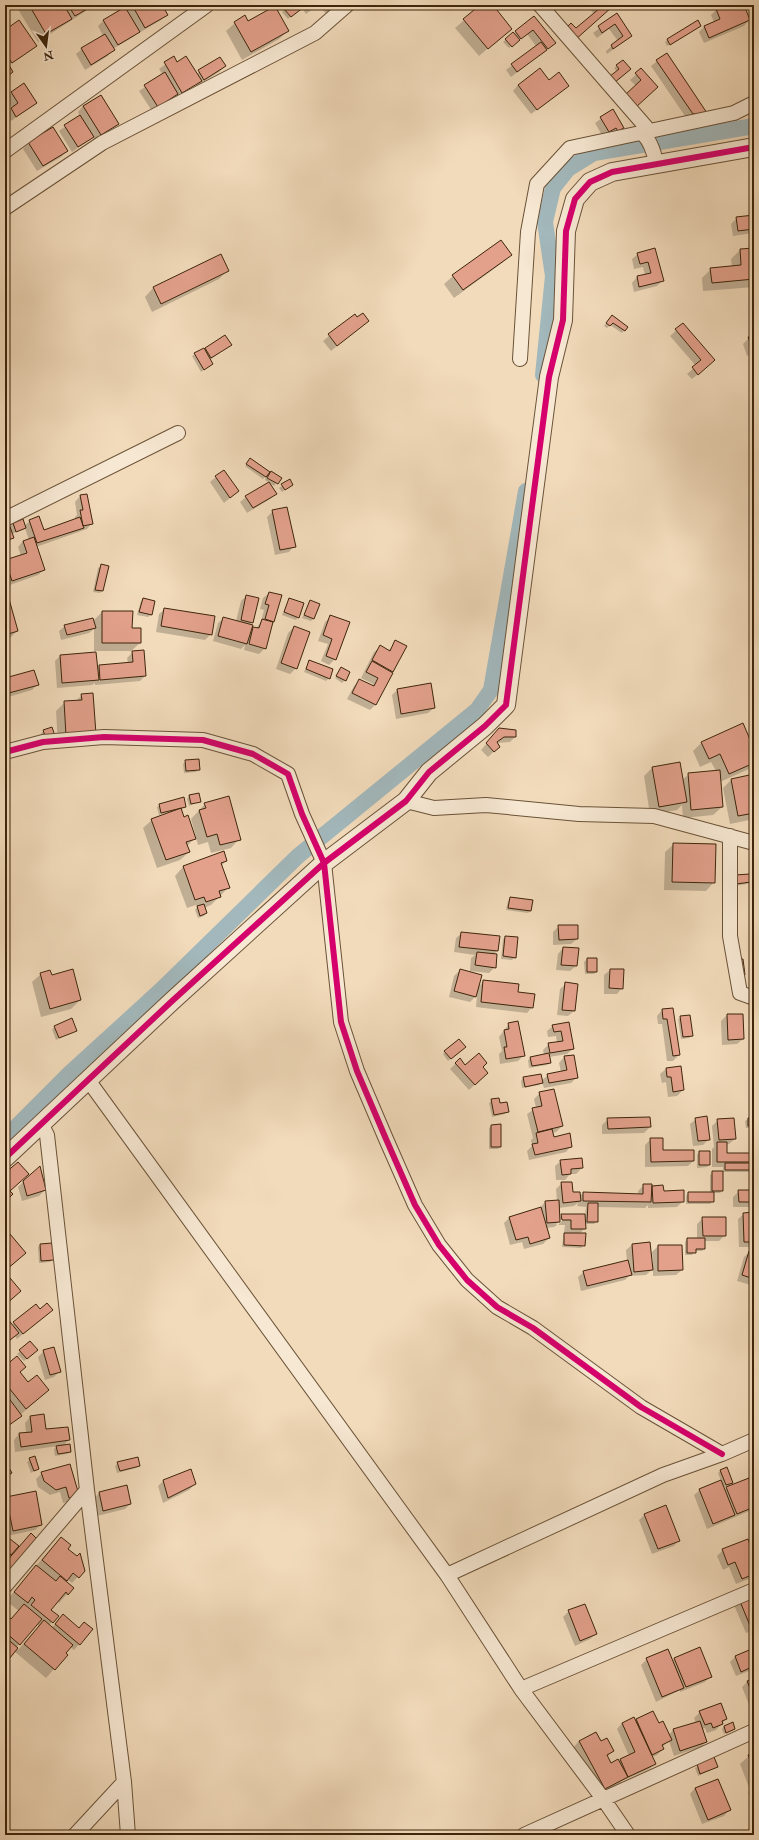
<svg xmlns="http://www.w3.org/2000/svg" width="759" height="1840" viewBox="0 0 759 1840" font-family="'IM FELL Double Pica',serif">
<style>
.shadow{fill:#0003;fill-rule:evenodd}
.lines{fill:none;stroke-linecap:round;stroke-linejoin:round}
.canal{stroke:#a2b8bc;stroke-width:16}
.building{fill:#e3a18c;stroke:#3d250b}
.minor-casing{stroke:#6a5237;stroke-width:16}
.tertiary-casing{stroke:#6a5237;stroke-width:20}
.minor{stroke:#f7e8d3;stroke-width:14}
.tertiary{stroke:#f7e8d3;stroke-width:18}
.cycleway-casing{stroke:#f7e8d3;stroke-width:8}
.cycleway{stroke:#d6006c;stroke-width:6}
</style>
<rect width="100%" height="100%" fill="#f2dbbb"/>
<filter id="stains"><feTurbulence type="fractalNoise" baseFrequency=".005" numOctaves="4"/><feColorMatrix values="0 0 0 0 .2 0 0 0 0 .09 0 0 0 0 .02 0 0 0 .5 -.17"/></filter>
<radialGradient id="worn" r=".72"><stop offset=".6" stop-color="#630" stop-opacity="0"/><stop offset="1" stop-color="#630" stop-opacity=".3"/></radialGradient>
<path class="shadow" d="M25 5H95L38 42 19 11Z
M123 5H161L166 14 161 20 139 33V31L133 37 113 49 108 56 85 70 76 54 82 49 103 36 98 26 103 21 125 8Z
M291 5H318L306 14 302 8 288 19 282 12Z
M319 5H335L328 16Z
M482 5H491L511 29 479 56 455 28Z
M587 5H608L576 30 594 14Z
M727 5H743L749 20 744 26 704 43 699 32 705 26 714 22 711 15 716 10Z
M617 15 631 36 607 54 606 51 618 41 609 29 597 38 593 33Z
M534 17 549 48 511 77 506 70 536 46 527 34 509 48 503 42Z
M248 22 288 31 279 39 242 60 226 31 235 23Z
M697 22 700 26 697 28 667 46 665 42 667 40Z
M5 31 36 46 8 66 5 77Z
M174 58 177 63 196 74 220 58 225 66 219 72 198 85 194 84 178 95 179 96 195 87 177 98 175 96 152 111 139 91 163 75 159 69Z
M657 61 705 113 687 119 651 66Z
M617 66 629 69 617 72 614 68Z
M641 70 651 92 636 86 630 80Z
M548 82 562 91 531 114 513 91 518 85Z
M23 84 36 103 11 121 6 114 12 108 6 98Z
M83 106 117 124 95 140 93 137 72 152 59 131 80 116 78 112Z
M613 110 623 128 617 133 603 137 595 123Z
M29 143 67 151 61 157 37 171 23 149Z
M754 216V233L733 236 731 224 737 218Z
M655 249 662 281 657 286 634 292 632 283 637 277 645 275 643 267 634 269 632 259 638 254Z
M754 249V287L703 291 702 278 711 269 732 267 731 259 740 250Z
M220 255 228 270 219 279 152 312 145 297 153 288Z
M511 255 502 263 454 298 444 284 453 276Z
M354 315 357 319 368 321 331 351 323 341Z
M609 319 627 327 622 333 610 325 607 328 604 326Z
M683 324 708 366 692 379 687 374 696 366 670 336Z
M225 336 230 345 210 360 212 364 201 372 192 356Z
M754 337V354L747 356 743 344 749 338Z
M251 459 280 478 274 486 265 480 266 476 263 479 245 466Z
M216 477 238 491 224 503 210 482Z
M289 481V487L282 492 279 488Z
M276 494 270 499 247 513 240 502 246 497Z
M86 495 92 523 87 529 36 547 44 570 38 575 7 586 5 562 21 556 18 547 23 541 29 540 25 528 12 534 13 537 5 542V526L10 527 13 523 24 526 30 521 43 531 75 520V517L77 515 75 502 80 496Z
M273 511 294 546 289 552 275 555 267 517Z
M101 566 108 567 102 591 100 593 93 592 98 568Z
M269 593 273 621 265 648 259 654 244 650 245 645 241 649 213 641 218 623 224 618 236 621 241 601 246 596 252 622 249 625 250 632 254 628H256L261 622 264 610 260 609 263 598Z
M143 599 154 602 151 615 148 617 137 615 141 601Z
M289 599 298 617 296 620 282 615Z
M5 602 17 631 8 640 5 641Z
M311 602 313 619 311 621 302 618Z
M165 609 211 634 205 640 156 632 159 614Z
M102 612 131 629 140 643 131 651H94V629L89 633 61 640 59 631 65 626 93 621Z
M331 616 335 659 329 665 321 661 328 644 318 641 325 622Z
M294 627 296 668 290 674 276 669 288 633Z
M396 642 393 671 375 705 370 710 347 699 354 686 360 680 372 687 373 684 361 678 374 652 380 647 388 651Z
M133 652 145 676 140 681 95 685V683L92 685 57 688 55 661 60 656 97 668 99 666 128 663 127 658Z
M309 661 329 678 326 681 304 672Z
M341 668 345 680 342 683 335 678Z
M5 679 37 685 32 690 5 698Z
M397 690 434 708 428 713 396 719 392 695Z
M82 695 95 734 58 744 56 711 65 702H75Z
M51 728 44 744 41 733Z
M494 735 515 737 510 742 496 743 499 747 488 757 481 750Z
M702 742 754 751V764L749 769 720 782 722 807 713 815 683 818 682 805 677 810 650 815 644 776 652 768 682 780 689 774 716 771 711 762 700 767 693 751Z
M186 761 198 770 196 772 184 773 183 764Z
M754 775V819L730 824 723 788 731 780Z
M189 796 200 801 189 806 187 799Z
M205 804 239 839 231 848 211 853 208 842 198 845 191 819Z
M160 805 185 806 180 809 195 838 187 846 189 852 180 860 157 868 143 828 152 820 169 814 168 812 159 815 157 807Z
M674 844 714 882 706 891 664 890 665 852Z
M226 861 221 866 229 887 211 905 204 908 206 913 204 916 198 918 195 910 197 907 196 905 187 908 175 876 183 867Z
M733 879 750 882 747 884 734 886Z
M510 898 531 910 528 913 506 910 508 901Z
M559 926 577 939 571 944 553 945V932Z
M462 933 497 951 493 955 495 967 489 973 470 971 471 958 475 955 454 952 456 938Z
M506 937 515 957 512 960 501 959 503 939Z
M563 948 576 966 570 971 556 970 558 954Z
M754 956V988L750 989 749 961Z
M587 959H596V972L594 974H585L584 962Z
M460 970 478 987 484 981 517 992 532 1007 527 1013 476 1007 477 995 470 1002 449 997 454 976Z
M610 970 622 988 617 994H604V975Z
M41 974 51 976 80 1000 71 1009 41 1017 32 982Z
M566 984 574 1011 568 1016 557 1015 560 989Z
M672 1009 679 1055 673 1061H667L662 1024H658L657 1016 662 1010Z
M727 1015 743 1039 737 1044 722 1045 721 1021Z
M681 1017 692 1036 689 1038 681 1039 678 1019Z
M71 1020 75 1031 56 1040 52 1029Z
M568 1023 573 1049 567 1054 549 1057 550 1062 547 1065 529 1068 528 1060 531 1058 544 1055 543 1050 549 1044 557 1043 556 1036 548 1037 547 1031 553 1026Z
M509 1024 524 1055 518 1061 500 1064 499 1054 502 1051 499 1037Z
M462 1049 448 1061 443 1054 445 1052Z
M573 1056 577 1077 571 1083 544 1088 542 1082 539 1085 522 1088 521 1081 523 1078 541 1081 548 1075 561 1072 559 1063 564 1057Z
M456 1063 465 1066 482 1067 481 1079 469 1090 450 1069Z
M680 1067 683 1090 677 1096 668 1097 666 1082 662 1083 660 1074 666 1069Z
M540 1093 562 1126 556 1132 552 1133 553 1138 571 1146 566 1152 529 1160 527 1151 532 1146 531 1140 533 1138 527 1114 536 1108 534 1099Z
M492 1100 500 1105 507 1112 505 1114 492 1117 489 1103Z
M608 1119 650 1127 644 1133 602 1134V1125Z
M696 1119 709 1139 703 1145 693 1146 690 1124Z
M748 1119H754V1126L752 1128H746L745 1121Z
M718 1120 735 1139 729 1144 726 1145V1154H754V1172H723V1167H712V1149L714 1147 712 1126Z
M491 1126 500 1147 498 1149H489V1128Z
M651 1139 662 1151 693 1161 688 1166 645 1167V1145Z
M699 1152 709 1165 707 1167 697 1168V1155Z
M581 1159 582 1168 576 1174H570L565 1180H556L555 1166 561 1161Z
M713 1172 722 1190 720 1193H713V1201L710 1204H686V1196L688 1193H710V1175Z
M24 1181 45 1190 39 1196 22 1201 18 1187Z
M562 1183 572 1193 579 1197 583 1193 638 1194V1191L643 1186 650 1189 653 1187 683 1201 677 1207 648 1208V1205L645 1208 597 1207V1221L594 1224H584L585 1228 579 1234 584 1245 581 1248 562 1247 565 1225H558L564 1219H561L556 1224 557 1225 554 1227 546 1228 549 1238 543 1244 524 1249 522 1242 510 1245 504 1223 509 1218 540 1208 545 1202 557 1201 556 1189ZM578 1203 577 1206 586 1207 585 1215H562L559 1218 558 1208 574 1206Z
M754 1186V1207H733V1197L739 1191H753Z
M754 1213V1247H739L738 1219 744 1214Z
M703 1218 725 1235 719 1241H704V1249L702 1251H695L692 1255H685V1242L687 1239H697V1224Z
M10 1235 20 1258 5 1271V1240Z
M40 1245 53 1259 50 1262 39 1263 38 1247Z
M632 1245 651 1264H653L652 1252 658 1246 682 1270 676 1275 653 1276V1269L646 1275 629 1276 625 1280 581 1291 578 1277 584 1272 627 1261 626 1250Z
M750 1252 754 1253V1286L737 1281 744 1257Z
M46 1315 17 1339 15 1336 5 1344V1321L12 1325 14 1323Z
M30 1343 34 1353 24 1361 17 1354Z
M44 1351 60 1371 54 1377 45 1380 38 1357Z
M5 1367 19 1373 28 1384 48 1390 5 1429Z
M43 1416 45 1430 69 1440 63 1446 70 1452 67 1454 55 1456 54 1449 58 1446 15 1452 14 1440 19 1434 26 1433 25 1423 30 1417Z
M34 1457 38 1469 31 1473 27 1462Z
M118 1463 139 1466 136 1468 117 1473 115 1466Z
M69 1465 77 1495 72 1501 63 1503 60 1492 50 1495 38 1487 36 1479 42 1473Z
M721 1470 732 1482 727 1488 754 1494V1509L707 1529 694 1495 700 1490 721 1481 718 1473ZM729 1485 724 1490 723 1488Z
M164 1480 195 1484 189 1490 163 1503 158 1486Z
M126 1487 130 1504 125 1509 97 1516 94 1499 99 1493Z
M7 1498 41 1525 35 1530 7 1536 5 1523V1500Z
M645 1514 679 1540 674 1546 652 1554 639 1520Z
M5 1536 19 1547 36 1539 5 1575V1563L10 1557 5 1559Z
M55 1544 67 1549 84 1570 72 1583 67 1579 65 1581 67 1594 59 1603 57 1601 50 1610 52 1622 48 1626 52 1628 57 1621 78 1629 84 1623 92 1630 74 1650 70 1647 54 1669 46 1678 14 1651 5 1662V1615L11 1620 19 1611 6 1601ZM36 1624 39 1626 18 1650 16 1648Z
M723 1550 754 1558V1577L736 1584 729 1567 723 1570 717 1556Z
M754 1593V1630L746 1633 734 1605Z
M569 1611 596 1634 590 1639 575 1646 563 1617Z
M754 1649V1669L736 1676 730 1662 735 1657Z
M675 1658 711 1676 705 1682 680 1692V1690L656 1702 641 1665 647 1659 672 1661Z
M754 1679V1717L742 1687 747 1682Z
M700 1712 726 1719 716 1730 707 1733 705 1728 702 1729 706 1742 701 1747 674 1756 669 1741 662 1747 663 1749 657 1755 652 1757 655 1764 649 1769 622 1781 618 1785 596 1797 571 1750 579 1741 600 1743 613 1751 607 1757 611 1764 629 1756 617 1729 622 1723 635 1722 653 1713 658 1724 669 1735 673 1730 696 1723 694 1718Z
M724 1726 734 1729 724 1734 722 1729Z
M754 1755V1806L748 1792 750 1790 740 1764 749 1756Z
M713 1759 716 1767 698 1776 695 1768Z
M695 1788 729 1810 724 1816 702 1824 690 1794Z"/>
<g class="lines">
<path class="canal" d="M543 375 553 276 545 222 553 188 568 169 594 153 754 126
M5 1138 69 1074 161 990 298 856 477 710 491 690 526 491"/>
</g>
<path class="building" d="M29 5H64L72 19 46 34Z
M68 5H94L75 16Z
M132 5H162L168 15 145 28Z
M289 5H302L304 7 291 17 284 9Z
M309 5H318L312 9Z
M329 5H336L339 8 334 12Z
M480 5H493L512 29 488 49 463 19Z
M597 5H610L612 7 575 40 565 29 571 23 576 28 600 8Z
M725 5H744L750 20 709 38 704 26 720 19 716 9Z
M275 6 289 31 251 52 234 22 245 15 248 21Z
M125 7 140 32 118 45 103 20Z
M617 13 632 36 613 49 611 45 623 36 615 24 602 33 598 26Z
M534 16 556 43 548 49 533 30 521 39 515 31Z
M19 20 37 46 12 63 5 53V30Z
M698 20 701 26 670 45 667 39Z
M513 32 520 40 512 47 505 39Z
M105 34 115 50 91 65 81 48Z
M541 42 547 50 517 72 511 64Z
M667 53 707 113 693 114 656 60Z
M174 56 177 62 186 56 202 81 182 93 164 62Z
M220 57 226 66 204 80 198 70Z
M623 60 631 69 614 83 609 77 619 69 616 65Z
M9 65 13 72 5 78V68Z
M540 68 549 80 559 72 569 86 537 110 518 85Z
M641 68 658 87 635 108 624 96 641 80 635 73Z
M165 72 178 94 158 107 144 85Z
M24 83 37 103 16 117 11 108 18 103 11 92Z
M101 95 119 124 101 135 83 106Z
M613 109 624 128 618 131 616 128 609 132 600 117Z
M80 115 94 137 78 147 64 125Z
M53 127 68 151 43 166 28 142Z
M754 215V229L738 231 736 217Z
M501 240 512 255 463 290 452 275Z
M655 248 664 281 639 287 637 276 651 273 648 262 640 264 637 253Z
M754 248V279L712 283 710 268 741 265 740 249Z
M221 254 229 271 161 304 153 287Z
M363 313 369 321 337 346 328 334 355 314 357 317Z
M612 315 628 327 625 331 613 323 610 326 606 323Z
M683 323 715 360 698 375 692 367 701 360 675 329Z
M225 335 232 345 211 358 205 348Z
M754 336V351H753L748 337Z
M204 348 213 364 204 370 194 353Z
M250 458 270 472 266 477 246 464Z
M224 470 239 491 230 498 215 476Z
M271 471 282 478 278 484 267 478Z
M290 479 293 485 285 490 281 484Z
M269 482 277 494 253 508 245 496Z
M87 494 93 524 83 526 80 510H83L80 495Z
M287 507 296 547 280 550 272 510Z
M39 516 44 530 80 517 84 528 37 543 29 520Z
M23 519 26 528 16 532 13 523Z
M9 524 14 538 5 541V525Z
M34 537 45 570 12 581 5 560 27 553 23 541Z
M101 564 109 566 103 591 95 590Z
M269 592 282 595 274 622 265 619 269 605 265 604Z
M246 595 259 598 253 623 241 620Z
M143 598 155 601 152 615 139 612Z
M289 598 304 603 299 618 284 612Z
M9 599 18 631 5 635V601Z
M310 600 320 604 314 619 304 615Z
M164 608 215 616 212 635 161 626Z
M102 611H133L132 628H141V643H102Z
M330 615 350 622 336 660 326 656 332 639 323 635Z
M223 617 253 625 247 644 218 636Z
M93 618 96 628 67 635 64 625Z
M262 619 273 622 266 649 249 644 253 627 259 628Z
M294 626 310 632 297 669 281 663Z
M395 640 407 646 393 672 372 660 380 645 390 651Z
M144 650 146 676 100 680 99 665 133 662 132 651Z
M96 652 99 680 62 683 60 655Z
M309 660 333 669 330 679 306 669Z
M372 661 393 673 376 705 352 693 359 679 374 686 378 678 366 672Z
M341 667 350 672 346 681 336 676Z
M34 670 39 685 5 694V678Z
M431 683 435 708 401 714 397 689Z
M93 693 96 734 66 736 64 701 82 700 81 694Z
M743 723 754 749V763L729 774 720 754 709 759 701 742Z
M52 727 56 739 47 742 43 730Z
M499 728 516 730V737H504L497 742 500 747 494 752 486 743Z
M199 759 200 770 186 771 185 760Z
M680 762 687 802 659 807 652 767Z
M720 770 723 807 691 810 688 773Z
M754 774V813L738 816 731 779Z
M199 793 201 802 191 804 189 795Z
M229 796 241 840 220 845 217 834 207 837 199 810 206 808 204 803Z
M184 797 186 807 161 813 159 804Z
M181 808 184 817 188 815 196 839 186 842 190 852 166 860 151 819Z
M673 843 716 844 715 883 672 882Z
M224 851 227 861 221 863 230 888 219 891 221 897 206 902 204 897 195 900 183 866Z
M750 874 751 882 736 884 735 875Z
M510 897 533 900 531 911 508 908Z
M204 904 207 913 200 916 197 906Z
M558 925H578V939L559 940Z
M461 932 500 936 498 951 459 947Z
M505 936 518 937 516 958 503 956Z
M563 947 579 948 577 966 561 965Z
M477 952 497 954 496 968 475 965Z
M587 958H597V972H587Z
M737 959H743L745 975H738Z
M73 969 81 1000 50 1009 40 973 50 970 52 975Z
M460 969 482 975 476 997 454 991Z
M610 969H624L623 989 609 988Z
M483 980 519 984 518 992 535 994 533 1008 481 1002Z
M565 982 578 984 575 1011 562 1010Z
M673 1008 680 1055 673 1056 667 1019H663L662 1009Z
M727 1014H743L744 1039 728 1040Z
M690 1015 693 1036 683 1037 680 1016Z
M72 1018 77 1031 59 1038 54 1026Z
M518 1021 525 1056 506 1059 504 1047H507L504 1030 509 1029 508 1023Z
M569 1022 574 1049 550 1053 548 1043 563 1041 561 1031 554 1032 552 1025Z
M459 1039 466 1047 451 1059 444 1051Z
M479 1053 487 1063 483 1067 488 1073 475 1085 455 1063 460 1058 465 1065Z
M549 1053 551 1063 532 1066 530 1057Z
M574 1055 578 1078 549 1083 547 1074 567 1070 564 1056Z
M681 1066 684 1090 673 1092 671 1077H667L666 1068Z
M541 1074 543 1083 525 1087 523 1077Z
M554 1089 563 1126 538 1132 532 1108 542 1106 539 1092Z
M499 1098 500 1103 507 1102 509 1112 494 1115 491 1099Z
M707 1116 710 1140 698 1141 695 1118Z
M650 1117 651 1127 608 1129 607 1118Z
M734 1118 736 1139 719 1140 717 1119Z
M748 1118H754V1126H748Z
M501 1124V1147H491V1125Z
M552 1129 554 1137 570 1133 572 1147 535 1155 532 1144 538 1143 536 1133Z
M650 1138H663V1150H694V1161L651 1162Z
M717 1142H727V1153H754V1162H717Z
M699 1151H710V1165H699Z
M582 1158 583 1168 571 1169V1174L562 1175 560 1160Z
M18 1162 29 1174 10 1191 13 1194 5 1202V1173Z
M725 1163H754V1170H725Z
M40 1166 46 1190 27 1196 23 1181Z
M712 1171H723V1191H712Z
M561 1182H572L573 1192H580L581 1201 563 1203Z
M643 1184H652L651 1202 583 1201V1192L643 1194Z
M663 1185 664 1191 684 1190V1202L653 1203 652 1186Z
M738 1190H754V1202H739Z
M688 1192H714V1202H688Z
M559 1200 560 1222 547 1223 545 1201Z
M588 1203H598V1222H587Z
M541 1207 550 1238 530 1244 528 1237 516 1240 509 1217Z
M754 1212V1242H744L743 1213Z
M561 1214H585L586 1229H571V1220H562Z
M702 1217H726V1236H703Z
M5 1225 9 1230 5 1234Z
M564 1233H586L585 1246 564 1245Z
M10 1234 26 1253 6 1270 5 1238Z
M687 1238H705V1249H696V1253H687Z
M650 1242 653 1270 634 1272 632 1244Z
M52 1243 54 1260 41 1261 40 1244Z
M658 1245H682L683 1270 658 1271Z
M749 1251 754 1252V1279L742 1275Z
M628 1260 632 1275 587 1286 583 1271Z
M10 1278 21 1291 5 1305V1283Z
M47 1303 53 1310 23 1334 13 1322 36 1304 40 1309Z
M7 1318 19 1333 5 1344V1320Z
M30 1341 38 1350 27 1359 19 1350Z
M54 1347 61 1372 50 1375 43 1350Z
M17 1356 26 1367 20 1372 28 1382 37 1375 49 1390 26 1409 5 1383V1366Z
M5 1393 22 1416 5 1428Z
M44 1414 46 1429 68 1427 70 1440 21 1447 19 1433 32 1432 30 1416Z
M70 1444 71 1452 58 1454 56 1446Z
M35 1456 39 1469 34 1471 29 1458Z
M138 1457 140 1466 120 1471 117 1462Z
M70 1464 79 1495 69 1498 66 1487 56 1490 44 1481 41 1472Z
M8 1466 12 1473 5 1477V1468Z
M727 1467 733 1483 726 1485 720 1470Z
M191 1469 196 1484 168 1498 163 1480Z
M749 1478 754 1491V1507L737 1514 726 1487Z
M721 1480 735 1515 713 1524 699 1489Z
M127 1485 131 1504 103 1511 99 1492Z
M36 1491 42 1525 13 1531 6 1497Z
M666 1505 680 1541 658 1549 644 1514Z
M31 1533 37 1539 6 1576 5 1563Z
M5 1535 19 1546 11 1555 5 1550Z
M61 1537 71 1545 68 1549 77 1556 80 1553 85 1571 79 1578 73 1573 67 1581 42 1560Z
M748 1539 754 1555V1574L742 1579 735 1562 728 1565 722 1549Z
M36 1565 56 1581 60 1576 74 1588 68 1595 66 1592 51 1610 59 1616 53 1623 31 1605 35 1600 32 1597 28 1603 14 1592Z
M754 1592V1627L751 1628 739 1599Z
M24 1604 42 1619 20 1645 5 1632V1613L11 1619Z
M585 1604 597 1634 580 1641 568 1610Z
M63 1614 79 1628 84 1622 93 1629 80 1645 55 1624Z
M44 1620 73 1645 66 1653 68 1655 55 1670 24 1644Z
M5 1637 18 1648 5 1664Z
M700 1647 712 1677 686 1687 674 1658Z
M754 1648V1666L741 1672 735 1656Z
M668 1649 684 1688 662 1697 646 1658Z
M754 1678V1698L747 1681Z
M721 1703 727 1719 722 1721 723 1724 713 1728 711 1723 705 1725 699 1711Z
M653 1711 659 1723 663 1721 672 1740 662 1745 664 1749 652 1755 636 1719Z
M634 1717 656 1764 628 1777 620 1759 635 1752 622 1723Z
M700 1721 707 1742 680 1751 673 1729Z
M733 1722 735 1729 726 1733 724 1726Z
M596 1732 601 1741 607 1738 614 1751 607 1755 611 1763 618 1759 628 1777 605 1789 579 1741Z
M754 1752V1769L748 1755Z
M714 1757 718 1767 700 1774 697 1764Z
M718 1779 731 1810 708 1820 695 1788Z"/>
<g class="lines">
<defs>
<path id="minor" d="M540 5 646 127 642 133C651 141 654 152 656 163
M5 151 207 5
M5 208 102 143 315 33 347 5
M520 359 528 232 537 184 570 148 734 113 754 103
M5 519 178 433
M5 752 43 742 104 737 203 740 253 754 288 774 302 814 324 863 341 1022 357 1071 386 1139 415 1205 439 1245 467 1280 497 1307 533 1328 641 1407 722 1454
M406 801 434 808 486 805 579 814 654 816 754 843
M730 836V936L740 993 754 998
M88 1080 447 1575 521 1689 604 1800 628 1835
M41 1124 47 1135 87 1490 124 1782 128 1835
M447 1575 663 1475 722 1454 754 1440
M5 1586 87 1490
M521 1689 754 1590
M75 1835 124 1782
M524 1835 754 1731"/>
<path id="tertiary" d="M5 1158 171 1002 324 863 406 801 429 772 485 726 506 705 549 377 563 320 566 231 575 199 590 182 612 172 754 147"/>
</defs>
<use href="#minor" class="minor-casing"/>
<use href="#tertiary" class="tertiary-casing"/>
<use href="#minor" class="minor"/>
<use href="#tertiary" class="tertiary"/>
<defs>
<path id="cycleway" d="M5 752 43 742 104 737 203 740 253 754 288 774 302 814 324 863 341 1022 357 1071 386 1139 415 1205 439 1245 467 1280 497 1307 533 1328 641 1407 722 1454
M5 1158 171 1002 324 863 406 801 429 772 485 726 506 705 549 377 563 320 566 231 575 199 590 182 612 172 754 147"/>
</defs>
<use href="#cycleway" class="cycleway-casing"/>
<use href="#cycleway" class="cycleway"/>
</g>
<rect width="759" height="1840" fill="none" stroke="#f2dbbb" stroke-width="20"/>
<rect x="6" y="6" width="747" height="1828" fill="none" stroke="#3d250b" stroke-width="2"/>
<rect x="10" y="10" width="739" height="1820" fill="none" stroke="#3d250b"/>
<g transform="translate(46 46) rotate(166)" stroke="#f7e8d3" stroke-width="3" paint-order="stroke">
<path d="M0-3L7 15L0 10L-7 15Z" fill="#3d250b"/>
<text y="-6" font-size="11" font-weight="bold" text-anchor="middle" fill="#3d250b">N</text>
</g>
<rect width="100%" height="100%" filter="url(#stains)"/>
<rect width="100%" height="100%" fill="url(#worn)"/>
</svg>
